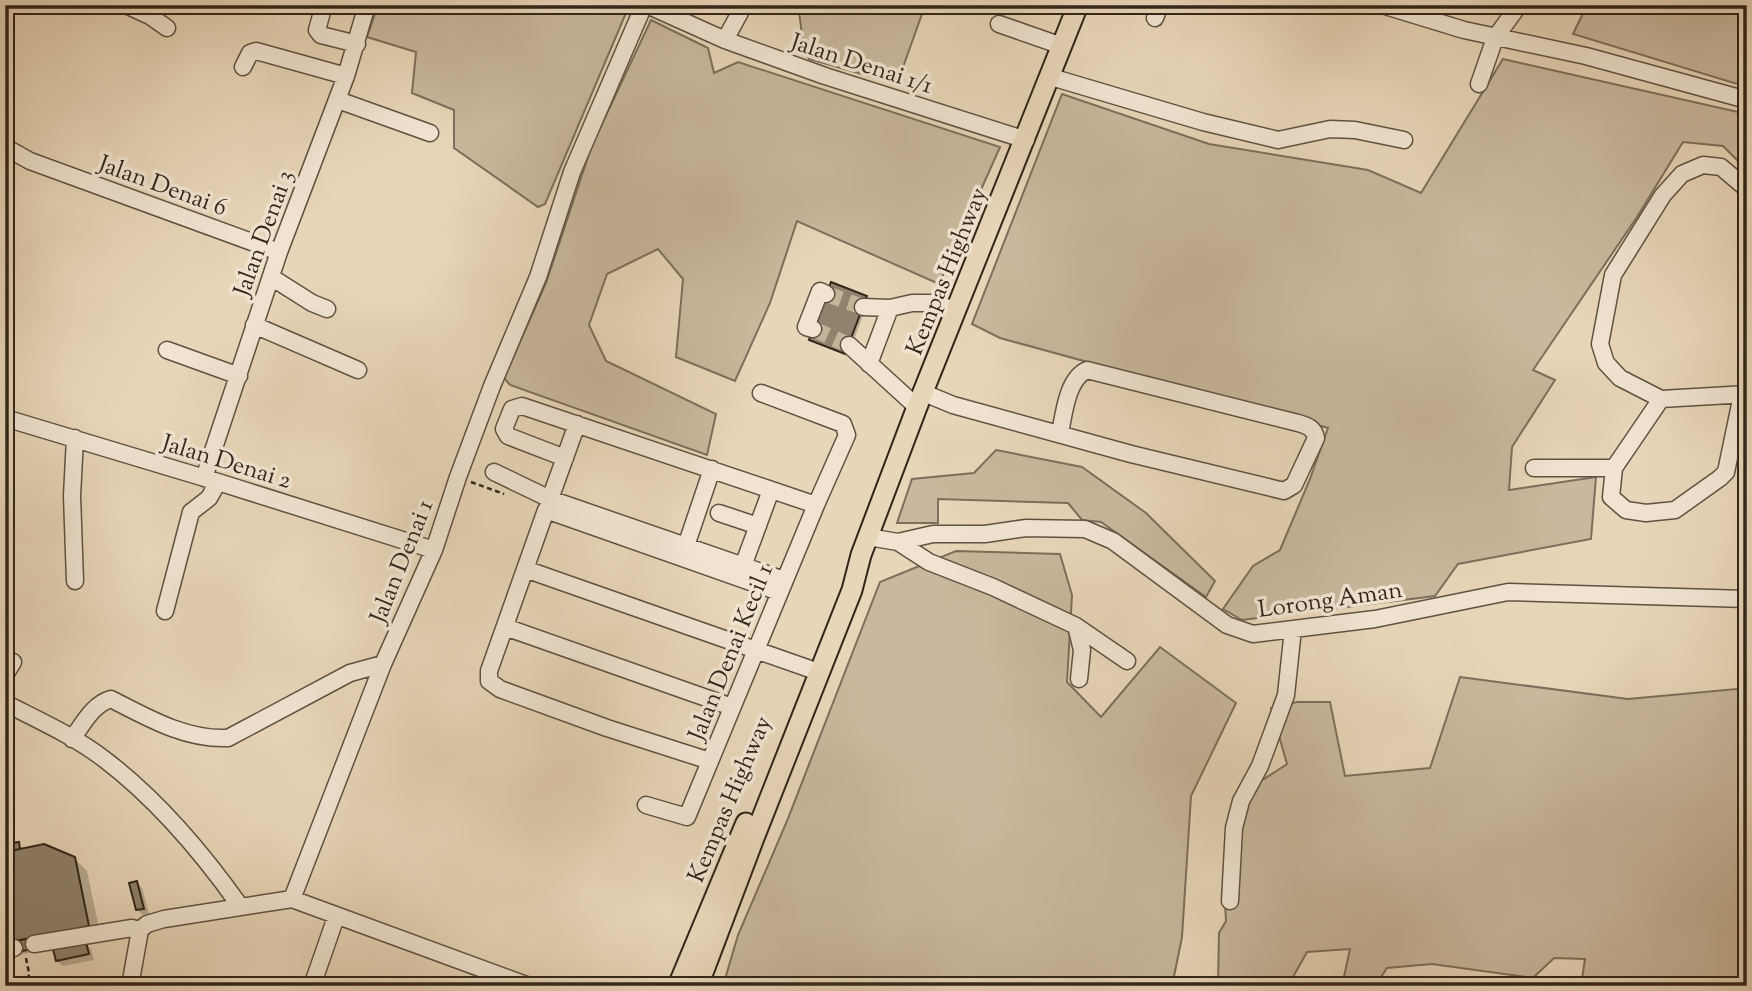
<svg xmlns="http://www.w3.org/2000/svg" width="1752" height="991" viewBox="0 0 1752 991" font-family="'Sorts Mill Goudy',serif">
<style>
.green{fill:#c9b89d;stroke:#7d6f5c;stroke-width:2}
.shadow{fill:#0003}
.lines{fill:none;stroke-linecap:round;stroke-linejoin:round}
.stream{stroke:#7a6c58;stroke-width:4.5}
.building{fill:#90826c;stroke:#31261a;stroke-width:2}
.minor-tunnel{stroke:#c3b398;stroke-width:16;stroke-dasharray:16 8;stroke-linecap:butt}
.minor-casing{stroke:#5f5242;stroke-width:19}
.major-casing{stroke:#31261a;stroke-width:23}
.path{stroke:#31261a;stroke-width:2.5;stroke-dasharray:5 3.5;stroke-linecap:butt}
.minor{stroke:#f0e4d1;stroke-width:16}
.major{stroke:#e8d6b8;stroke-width:19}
.labels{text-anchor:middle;stroke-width:7;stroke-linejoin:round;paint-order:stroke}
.street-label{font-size:24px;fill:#31261a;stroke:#f0e4d1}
</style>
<rect width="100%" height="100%" fill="#e8d6b8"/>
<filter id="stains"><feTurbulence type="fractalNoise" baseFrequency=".00286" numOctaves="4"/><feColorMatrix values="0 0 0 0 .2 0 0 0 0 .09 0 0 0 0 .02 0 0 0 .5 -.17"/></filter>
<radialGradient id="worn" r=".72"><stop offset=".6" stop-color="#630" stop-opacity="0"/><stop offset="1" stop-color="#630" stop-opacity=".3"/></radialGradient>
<path class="green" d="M378 5H612L626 13 545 204 538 207 454 148V110L412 93 416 52 367 37Z
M798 5H908L922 14 897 84 809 59 804 49Z
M1587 5H1747V87L1573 34Z
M651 20 708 48 714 73 738 62 1000 147 939 284 797 221 770 303 735 381 676 357 683 279 658 249 607 274 589 325 606 361 716 414 707 455 510 385 504 378 546 283 592 145Z
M1503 59 1747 114V170L1723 146 1683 142 1637 217 1533 370 1555 380 1512 447 1509 490 1596 477 1591 539 1458 564 1435 596 1242 620 1223 609 1253 566 1280 550 1310 479 1328 428 1000 338 972 324 1062 94 1209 144 1368 170 1421 193Z
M996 450 1082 467 1146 513 1215 581 1206 597 1101 522 1082 520 1068 503 938 499V523H897L912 479 974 473Z
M956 551 1060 554 1072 595 1067 682 1101 717 1160 647 1236 703 1191 796 1182 937 1172 986H723L738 935 787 821 880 582Z
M1460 677 1628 699 1747 688V986H1709L1676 979 1674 986H1581L1585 959 1554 958 1533 978 1432 964 1387 968 1375 986H1342L1350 949 1307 952 1288 986H1218L1219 933 1226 921 1224 887 1247 781 1264 779 1287 764 1271 708 1297 702H1330L1345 776 1430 768Z"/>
<path class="shadow" d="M866 298 869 300 848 355 811 339Z
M10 838 13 844 21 847 22 850 74 858 87 871 101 938 84 942 91 949 94 960 63 966 57 961 54 948 8 957Z
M137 883 142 888 149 914 143 915 137 910Z"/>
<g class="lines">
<path class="stream" d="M5 241 7 249 5 262"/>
</g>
<path class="building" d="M831 282 867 296 845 354 809 340Z
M11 836 12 843 19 842 20 849 5 852V837Z
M44 844 75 857 89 926 5 943V852Z
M137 881 144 909 136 910 129 883Z
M30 938 32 949 18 952 17 941Z
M86 942 89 954 56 961 53 949Z"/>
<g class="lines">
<path class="minor-tunnel" d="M826 294 863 307
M813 329 849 345"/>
<defs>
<path id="minor" d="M126 5 150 16 167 28
M324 5 317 30 321 35 357 44
M647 5 725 40 825 76 1026 140
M1382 5 1464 30 1586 56 1747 100
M1155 18 1160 5
M999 24 1062 46
M725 40 744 5
M243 67 250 53 256 51 346 76
M1051 77 1203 122 1278 140 1330 129 1355 130 1404 140
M1479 84 1495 38 1519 5
M338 100 430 133
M5 147 30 161 279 252
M1747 189 1721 167 1703 165 1682 174 1663 195 1613 275 1600 344 1606 363 1620 378 1661 399 1747 394
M271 277 312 303 327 309
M863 307 890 308 912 303H932L956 310
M254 325 358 370
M813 329 806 327 820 291 826 294
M849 345 917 407
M167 350 239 376
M869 364 890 308
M924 393 953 405 1131 454 1284 491 1294 485 1316 438C1314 428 1308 426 1298 423L1087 370C1067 379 1064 414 1060 433
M1661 399 1614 468 1611 497 1626 510 1646 513 1675 510 1720 478 1726 472 1742 395
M5 418 218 482 434 550
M75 438 72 496 75 581
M565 458 508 436 504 429 512 409 522 406 816 505
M1534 468H1614
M494 472 550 499 784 580
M204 478 279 252 346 76 367 5
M550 499 577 424
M719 513 758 526
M868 537 898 542 933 534H985L1026 528 1085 529 1113 541 1227 625 1253 634 1375 619 1508 592 1747 599
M898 542 929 562 993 587 1076 626 1127 661
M686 546 712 469
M743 566 771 490
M525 569 810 669
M165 611 191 512 209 498 218 482
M1076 626 1082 650 1079 679
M505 627 732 707
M5 675 13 662
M5 703C38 720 74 736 104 759 158 800 201 851 240 906
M72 739C83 724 93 704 111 699 148 718 186 740 228 738L350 673 383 664
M710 761 607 728 500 689 489 681V671L546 510 779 592
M646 805 687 817 816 505 847 435 843 424 761 393
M292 899 383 664 434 550 458 477 492 386 538 277 572 172 644 5
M292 899 529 986
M1230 901 1234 828 1241 801 1260 766 1286 695 1293 629
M34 944 132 928 140 930
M5 950 14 948
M5 985 12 986
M130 986 140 930 147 924 164 919 292 899
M312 986 336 917"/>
<path id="major" d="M678 986 746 823
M698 986 754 838 852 590 861 555 917 407 1078 5"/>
</defs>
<use href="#minor" class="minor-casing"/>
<use href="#major" class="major-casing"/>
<path class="path" d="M471 482 504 494
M26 958 29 973 28 986"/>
<use href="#minor" class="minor"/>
<use href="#major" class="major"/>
</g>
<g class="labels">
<g class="street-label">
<text transform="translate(862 63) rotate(18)" y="8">Jalan Denai 1/1</text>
<text transform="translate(163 185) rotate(20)" y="8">Jalan Denai 6</text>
<text transform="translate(263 233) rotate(-70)" y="8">Jalan Denai 3</text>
<text transform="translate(946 271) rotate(-68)" y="8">Kempas Highway</text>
<text transform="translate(227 461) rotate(17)" y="8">Jalan Denai 2</text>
<text transform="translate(401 561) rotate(-68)" y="8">Jalan Denai 1</text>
<text transform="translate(1330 599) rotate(-8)" y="8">Lorong Aman</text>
<text transform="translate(730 652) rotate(-68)" y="8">Jalan Denai Kecil 1</text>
<text transform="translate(729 799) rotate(-67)" y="8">Kempas Highway</text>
</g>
</g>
<rect width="1752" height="991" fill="none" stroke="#e8d6b8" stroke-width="28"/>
<rect x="7" y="7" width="1738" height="977" fill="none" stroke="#31261a" stroke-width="3.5"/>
<rect x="14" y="14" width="1724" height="963" fill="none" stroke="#31261a" stroke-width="2"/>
<rect width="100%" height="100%" filter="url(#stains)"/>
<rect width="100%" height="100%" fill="url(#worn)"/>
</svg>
